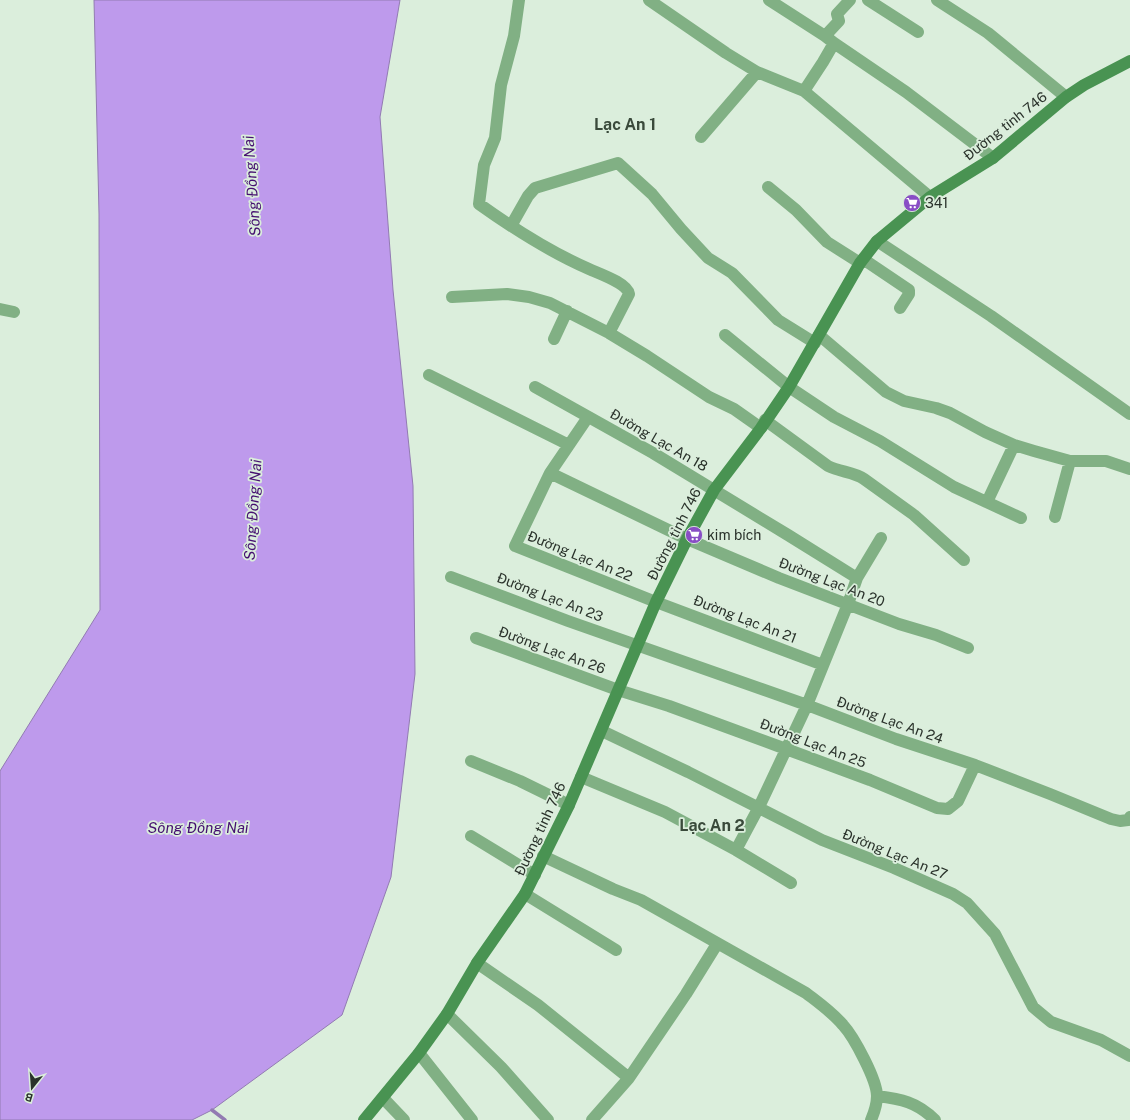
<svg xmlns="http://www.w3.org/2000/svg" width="1130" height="1120" viewBox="0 0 1130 1120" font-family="'Public Sans',sans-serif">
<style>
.water{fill:#be9aec;stroke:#927bb2}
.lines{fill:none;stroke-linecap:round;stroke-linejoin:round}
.stream{stroke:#927bb2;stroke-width:3.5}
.street{stroke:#81b084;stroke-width:12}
.secondary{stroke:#499352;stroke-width:12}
.labels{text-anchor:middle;stroke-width:3.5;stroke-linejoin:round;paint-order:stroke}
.street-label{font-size:14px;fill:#2a322b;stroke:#dbeedc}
.poi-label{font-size:14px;fill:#2a322b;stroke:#dbeedc;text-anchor:start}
.water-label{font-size:15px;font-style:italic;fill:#461171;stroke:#dbeedc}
.quarter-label{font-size:16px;font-weight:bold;fill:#3a4a3b;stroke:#dbeedc}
</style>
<rect width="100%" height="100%" fill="#dbeedc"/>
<path class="water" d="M94 0H400L380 117 393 290 413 486 415 674 391 877 342 1015 212 1110 192 1120H0V771L100 610 99 214Z"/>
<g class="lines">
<path class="stream" d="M212 1110 225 1120"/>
<path class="street" d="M519 0 514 36 501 85 495 138 484 165 479 204C514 229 550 252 589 269 600 274 627 283 629 294L609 333
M649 0 726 53 757 72 804 91 930 197
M769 0 825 36 834 43 823 62 804 91
M868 0 918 32
M937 0 988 33 1066 97
M825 36 839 21 837 14 850 0
M834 43 906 92 993 158
M701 137 757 72
M768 187 796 210 827 242 860 263
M511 226 528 196 535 188 618 163 652 194 681 229 708 258 732 273 778 320 815 343
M877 241 991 316 1130 414
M863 259 909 290V294L900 308
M452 297 507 294 529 297 550 303 609 333 647 356 709 397 734 409 761 428
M0 309 14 312
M725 335 789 387 834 417 880 441 954 487 1021 518
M819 335 886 392 904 401 936 408 950 413 985 432 1014 445 1034 451 1070 461H1106L1130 469
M554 339 567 311
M429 375 569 445
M535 387 653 453 788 535 857 578
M588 417 550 473 515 546 656 602 823 665
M765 420 828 466C840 472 854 472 864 479L914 515 964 560
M550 473 687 539 779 578 899 624 936 635 968 648
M987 502 1014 445
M1055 517 1070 461
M451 577 568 621 807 705 896 739 975 765 1050 794 1111 819 1120 821 1128 820 1130 817
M476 638 618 690 669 706 786 749 870 780 937 808 948 809 958 801 975 765
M602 731 688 772 822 840 894 868 953 894 967 903 995 934 1033 1007 1051 1022 1101 1040 1130 1056
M471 761 520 781 569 805
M581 777 665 812 736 850 791 883
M471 836 535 875
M736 850 759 807 807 705 848 604 857 578 881 538
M543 856 613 889 641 900 806 993C819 1003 832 1012 843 1025 854 1037 877 1080 877 1096 877 1104 874 1113 871 1120
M525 894 616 950
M477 963 538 1005 629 1078
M447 1014 501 1067 548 1120
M419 1053 472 1120
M877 1096C901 1099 917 1102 935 1120
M383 1098 404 1120
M592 1120 629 1078 686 994 717 944"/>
<path class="secondary" d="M364 1120 419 1053 447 1014 477 963 525 894 569 805 656 602 687 539 714 490 761 428 789 387 860 263 877 241 930 197 993 158 1066 97 1084 85 1130 61"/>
</g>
<defs>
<symbol id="supermarket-disc" viewBox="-11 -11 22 22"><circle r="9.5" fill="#894ec5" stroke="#dbeedc"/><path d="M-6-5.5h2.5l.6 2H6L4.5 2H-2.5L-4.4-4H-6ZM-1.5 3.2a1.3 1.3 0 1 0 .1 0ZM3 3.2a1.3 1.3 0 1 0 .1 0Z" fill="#fff"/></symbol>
</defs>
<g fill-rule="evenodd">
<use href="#supermarket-disc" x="902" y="193" width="20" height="20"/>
<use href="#supermarket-disc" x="684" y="525" width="20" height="20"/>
</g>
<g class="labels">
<g class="street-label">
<text transform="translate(1005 126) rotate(-38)" y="5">Đường tỉnh 746</text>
<text transform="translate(659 440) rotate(30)" y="5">Đường Lạc An 18</text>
<text transform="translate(674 534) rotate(-63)" y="5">Đường tỉnh 746</text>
<text transform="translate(580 556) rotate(22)" y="5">Đường Lạc An 22</text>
<text transform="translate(832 582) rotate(21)" y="5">Đường Lạc An 20</text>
<text transform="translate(550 597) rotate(21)" y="5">Đường Lạc An 23</text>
<text transform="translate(745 619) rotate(21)" y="5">Đường Lạc An 21</text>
<text transform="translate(552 650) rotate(20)" y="5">Đường Lạc An 26</text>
<text transform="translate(890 720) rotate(20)" y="5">Đường Lạc An 24</text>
<text transform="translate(813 743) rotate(21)" y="5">Đường Lạc An 25</text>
<text transform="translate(540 829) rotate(-65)" y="5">Đường tỉnh 746</text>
<text transform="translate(895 854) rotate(22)" y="5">Đường Lạc An 27</text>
</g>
<g class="poi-label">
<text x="925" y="208">341</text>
<text x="707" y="540">kim bích</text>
</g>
<g class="water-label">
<text transform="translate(252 186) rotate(-94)" y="5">Sông Đồng Nai</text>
<text transform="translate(253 510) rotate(-86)" y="5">Sông Đồng Nai</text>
<text x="198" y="833">Sông Đồng Nai</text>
</g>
<g class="quarter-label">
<text x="625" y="130">Lạc An 1</text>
<text x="712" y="831">Lạc An 2</text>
</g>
</g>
<g transform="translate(32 1088) rotate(197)" stroke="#dbeedc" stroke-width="3" paint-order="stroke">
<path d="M0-3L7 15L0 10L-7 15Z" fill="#2a322b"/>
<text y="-6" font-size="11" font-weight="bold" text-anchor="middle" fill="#2a322b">B</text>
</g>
</svg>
